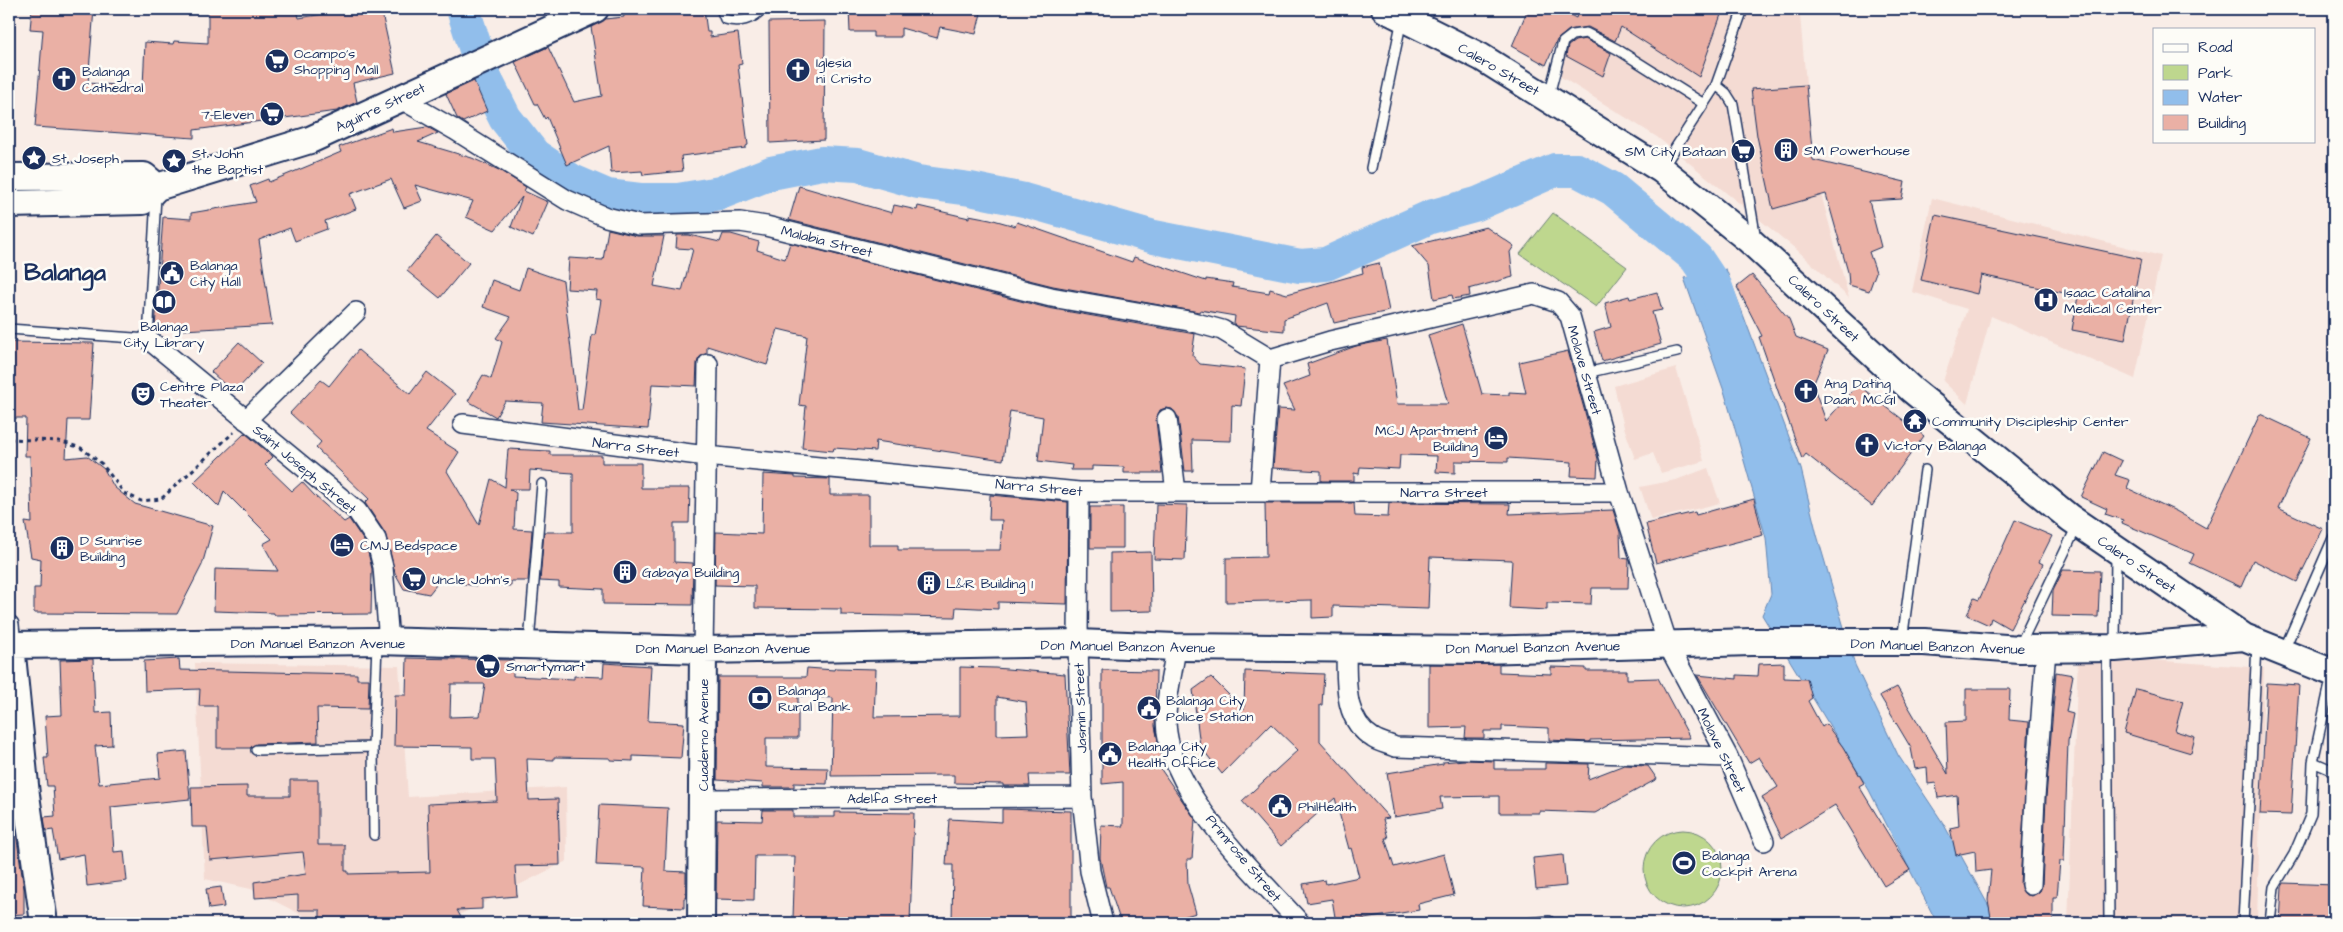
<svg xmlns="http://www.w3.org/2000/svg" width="2343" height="932" viewBox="0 0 2343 932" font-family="'Architects Daughter',sans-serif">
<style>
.built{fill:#f4dbd3}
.green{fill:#bed78e;stroke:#6c8376}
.water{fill:#91beeb;stroke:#6285b3}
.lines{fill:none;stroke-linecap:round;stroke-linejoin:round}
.river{stroke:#91beeb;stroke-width:34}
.building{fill:#eab0a5;stroke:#1b2f5e;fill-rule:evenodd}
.lane-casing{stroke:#1b2f5e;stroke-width:12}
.street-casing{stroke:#1b2f5e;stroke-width:22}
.secondary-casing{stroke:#1b2f5e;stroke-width:30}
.path{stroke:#1b2f5e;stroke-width:3;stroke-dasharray:4 4;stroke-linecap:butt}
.lane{stroke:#fdfcf7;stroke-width:9}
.street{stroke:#fdfcf7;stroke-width:19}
.secondary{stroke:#fdfcf7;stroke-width:26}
.labels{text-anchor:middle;stroke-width:5;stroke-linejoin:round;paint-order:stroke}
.poi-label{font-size:14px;fill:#1b2f5e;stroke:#fdfcf7;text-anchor:start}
.street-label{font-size:14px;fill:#1b2f5e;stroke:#fdfcf7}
.town-label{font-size:24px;font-weight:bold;fill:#1b2f5e;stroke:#fdfcf7}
</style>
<rect width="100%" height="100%" fill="#f9ede7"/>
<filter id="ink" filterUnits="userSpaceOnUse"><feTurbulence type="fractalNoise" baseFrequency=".02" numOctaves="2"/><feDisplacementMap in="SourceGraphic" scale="10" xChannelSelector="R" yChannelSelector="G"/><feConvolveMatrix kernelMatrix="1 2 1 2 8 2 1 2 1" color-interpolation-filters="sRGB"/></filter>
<g filter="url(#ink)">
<path class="built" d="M1567 9H1813L1800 15 1813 164 1849 298 1797 250 1657 137 1550 70Z
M1932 198 2161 256 2135 379 1991 316 1967 404 1943 381 1967 309 1912 292Z
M1676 368 1704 461 1661 473 1653 453 1635 459 1624 427 1614 386Z
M1708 468 1720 503 1651 520 1640 487 1676 480Z
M2078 655 2264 668 2257 923H2068Z
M195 663 399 666 408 797 566 787 567 861 443 923H312L306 917 251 889 205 879Z"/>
<path class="green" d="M1553 213 1627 267 1596 307 1520 254Z
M1644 869a39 39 0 1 1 78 0a39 39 0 1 1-78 0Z"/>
<path class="water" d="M1726 269 1801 469 1817 535 1855 665 1898 755 1943 823 1992 912 1994 923H1937L1869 790 1762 615 1771 594 1766 538 1725 394 1684 278Z"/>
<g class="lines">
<path class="river" d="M463 9 485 78 505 118 534 155 572 181 607 196 640 200H678L720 193 771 173 822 163 858 165 918 182 970 189 1024 200 1154 237 1300 266 1326 264 1430 217 1477 204 1555 170H1577L1613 189 1696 258 1716 288 1725 314"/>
</g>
<path class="building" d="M32 9H94L88 83 143 87 145 42 173 44 174 41 208 43V9H297L299 18 342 11V9H381L395 73 353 83 357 102 337 111 194 130V138L35 127 43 30 30 29Z
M623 9H704L707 32H710V37L738 33 742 64 738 65 748 145 746 146V148L681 156 683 171 643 175 642 171 611 173 609 146 567 165 547 117 545 119 537 104H535L515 62 548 47 574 102 602 96 591 27 605 19 624 17Z
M849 9H982L976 34 940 27 937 38 901 28V37H873V32H850Z
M1528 9H1558L1576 18 1579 9H1723L1699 77 1621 27 1615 41 1588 27 1569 30 1557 40 1546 65 1512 46Z
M825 21 824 140 770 143 769 22Z
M1585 39 1611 53 1603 76 1566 56 1568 46 1575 41Z
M474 81 487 111 463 122 457 118 446 94Z
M1806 85 1813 160 1905 182 1902 199 1869 201 1881 247 1869 252 1876 272 1869 291 1849 285 1848 272 1826 194 1773 209 1757 136 1751 89Z
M427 127 438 133 418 142 472 158 499 170 526 187 524 191 548 202 533 237 511 227 522 197 495 230 466 217 473 201 415 185 422 201 404 208 391 179 350 194 356 209 325 221 327 229 295 241 290 228 259 240 272 325 183 330 155 328 163 217 191 219V213L256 202 250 186 268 179 269 182 308 166 341 152 339 147 392 128 393 132Z
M799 186 892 213 894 205 917 210 918 206 969 218V215L990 219 1015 226 1017 222 1132 262 1134 257 1206 281V279L1233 283 1232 287 1269 293 1270 289 1287 294 1363 273 1362 267 1379 263 1389 311 1334 323 1328 303 1284 319V331L1236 326 1234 324 1235 316 1200 310 1199 312 1053 286 789 220Z
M1935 215 2141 259 2125 340 2072 330 2078 296 1981 275 1977 294 1921 280Z
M1486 227 1514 246 1510 252 1513 277 1469 289 1470 296 1453 299 1452 295 1434 299 1429 266 1412 246Z
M608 229 637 236H664L654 286 682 291 693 249 676 248 677 235H689L720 242 723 234H731L759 242 757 250 785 259 790 243 1048 308 1195 334 1192 355 1200 364 1245 369 1241 406 1232 405 1231 441 1192 440 1193 471H1185L1178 417 1172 409 1166 408 1160 410 1156 420 1162 473H1124V467L1092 466V470H1071L1072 465 1038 461 1043 417 1010 411 1003 460 876 441 875 451 834 448 833 451 802 448 806 406 799 405 807 336 778 329 767 365 707 346V353L699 358 697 363 696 386 652 384 648 429 541 422 543 403 505 401 496 417 468 401 483 375 491 379 502 342 496 338 511 317 483 307 492 280 519 290 526 268 563 281 578 410H582L592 335H595L601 300 596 299 597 291 567 289 569 258 603 260Z
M436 236 469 263 440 298 407 271Z
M1752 275 1789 319 1796 337 1828 350 1813 385 1826 421 1858 385 1924 436 1872 506 1806 454 1802 459 1759 337 1762 336 1737 287Z
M1657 292 1662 310 1652 312 1661 344 1602 361 1594 332 1611 327 1605 303 1629 296 1630 299Z
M1462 324 1482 394 1509 395V392L1526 393 1519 362 1568 351 1598 459 1597 477 1571 476 1572 462 1508 458V462L1455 461V473L1436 472 1437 456 1400 455 1399 469 1360 467 1359 474 1354 473V481H1321V471L1273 468 1278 409 1295 410 1283 386 1310 376 1307 364 1356 346 1387 340 1397 404H1448L1428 335Z
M9 342 94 343 89 420H68L66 458 87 456 104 469 114 487 135 504 213 526 202 565 177 614 34 613V588H40L41 559 31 557 25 522 32 523 30 456H25L26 418H9Z
M239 342 262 363 234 393 211 372Z
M358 350 410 394 427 372 455 394 426 431 459 452 447 471 479 525 491 479 505 487 508 449 550 451V455H602V463H641V488H690L689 523H674V562L693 563 692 605 603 604V589L559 587V582L540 581 544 532H573V473L530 470 529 489H509L516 493 514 529 532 530 528 581H511V586L476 584V586L440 580 429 594 404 589 395 573 385 533 365 503 369 499 316 448 321 442 290 413 321 380 329 386Z
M2260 414 2311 438 2278 508 2323 529 2297 582 2253 560 2241 587 2190 563 2194 554 2122 523 2123 520 2105 514 2107 509 2081 497 2103 452 2122 461 2115 475 2130 480 2127 488 2176 511 2206 528Z
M245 433 273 457 265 465 292 491 302 482 315 496 344 522 349 519 366 544 372 569 371 614 274 615V613L214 611 215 569 278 571 263 544 272 539 224 491 219 507 194 482Z
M763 474 795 476V478L830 479V495H869V545H898V550H1000L1002 520H989L990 495 1068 502 1067 604 998 602V609L956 607 955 617 841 615V609L755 608V586L715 585 716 532 762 534Z
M1754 499 1763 535 1656 563 1646 524 1695 512 1696 515Z
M1265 503H1354L1355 516 1388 517 1389 503 1510 504 1509 514 1613 510 1620 532 1621 558 1629 559 1628 588H1592L1591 604 1547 603V610L1509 608 1512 560 1430 557 1428 609 1333 606V617L1312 618V600L1226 602V558L1266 557Z
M1156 504 1187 505 1185 560 1154 559Z
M1090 507H1123V548H1090Z
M2015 520 2052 536 2039 562 2043 564 2010 629 1991 618 1989 625 1967 615 1974 598 1979 600Z
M1151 552 1152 611 1110 612V553Z
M2063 570 2100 571 2098 617 2052 616 2053 591Z
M407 658 513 660V676L574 679V676L603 677 604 663 651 666 648 721 684 723 681 758 633 756V761L610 760V758L554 757V760L527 759 529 800 558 799 560 865 515 866 517 896 482 899V909L457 910 464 923H320V910H298V895L255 898 254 882 306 874 303 852 210 860 207 827H192L191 787 247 786V796H290V780H318V845H345V871H348V874L430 872 428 804 497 801 495 759H472V747L394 746 395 695H406ZM451 684H485L480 716 450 717Z
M93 659 95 713 111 712 112 745 95 746 99 784 160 778 158 754 186 751 190 799 111 807 114 852 124 851 127 881 87 886 84 854 58 859 53 830 46 831 44 817 55 816 53 786H47L44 758H48L45 716 62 715 60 660Z
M179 659 180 670 357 674V679H369L368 709 317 708 318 742 256 744 250 748H217V706H199L200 689 145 691 144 661Z
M1784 663V678L1807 679 1812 698 1808 701 1822 727 1826 724 1843 747 1864 783 1859 786 1910 870 1884 886 1835 805 1782 838 1762 797 1778 787 1759 757 1749 763 1697 675 1737 679V675L1758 676 1759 664Z
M1429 664H1499V672L1551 674V667L1586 668V671H1627V679L1658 678 1690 738 1590 740V742L1549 740V728L1502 726V731H1484V738H1465L1466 727 1429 728Z
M960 667 995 668 1065 674 1070 775H1029L1030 786H1003V784L954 783V775L831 776 833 698 798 696V738H766V767L828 768 827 784 794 783V787H763V783L717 780 718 677H806L807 668 834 670 835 668 876 669 874 717 960 716ZM997 697 1026 702 1028 734 997 735Z
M1102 670 1156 671 1155 726 1161 755 1160 768 1195 819 1192 859H1187L1188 885 1196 913 1162 923H1121L1109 887H1106L1100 858 1101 825 1123 826V782L1102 784Z
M1245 671 1324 674 1322 705H1320V741L1389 818 1383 819 1388 838H1385L1394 867 1444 854 1454 895 1418 904 1419 910 1340 923H1336L1332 899 1307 903 1303 884 1325 880 1326 884 1359 877 1351 848 1349 849 1335 798 1281 846 1242 801 1298 750 1271 724 1222 774 1200 746 1193 690 1211 677 1244 710Z
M2056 672 2073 675 2066 712 2073 714 2068 741 2064 861H2060L2057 897H2053V923H1992L1988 900 1991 870 1976 872 1975 851 1956 855 1950 828 1959 826 1957 795 1938 798 1936 783 1928 784 1927 767 1915 769 1911 748 1880 696 1897 687 1948 774 1946 722 1966 721V689H2010L2009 720 2029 722 2020 884 2025 894 2031 896 2040 891 2042 886 2046 798Z
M2267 683 2299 685 2291 815 2260 814Z
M2136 689 2183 701 2175 731 2195 737 2191 753 2124 733Z
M1464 760 1494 761V769H1545V763L1589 764 1588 779 1624 765 1648 766 1657 779 1595 813 1539 811V813H1499V796L1440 797 1442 809 1394 817 1387 773 1443 764V762Z
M599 805 668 808 665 871 686 872V898H684V908L643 906 645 867 596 865Z
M1002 809 1071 811V923H952L953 865H946L949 819 1002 822Z
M763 810H793V817H835V812L914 813 910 923 876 921V920L793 918 795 856H755L754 900 716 899 717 820 762 821Z
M9 819H14L24 889V914L9 915Z
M1563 855 1566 886 1536 889 1533 858Z
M2284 883 2334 885V923H2280L2282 887Z
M221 887 224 907 209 909 206 889Z"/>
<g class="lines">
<defs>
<path id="lane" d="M721 9 725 19C739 23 753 20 762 9
M1716 85 1726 93 1733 104 1756 239
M1549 95 1563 42 1572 35 1586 33 1617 49 1704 104
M1663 167 1716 85 1743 9
M1371 168 1402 19
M9 329 148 339 156 196
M1586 373 1677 352
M1902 641 1925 470
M529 643 542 484
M2020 645 2077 526
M2115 646 2116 554
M2284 650 2334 536
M2107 651 2109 923
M256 750 373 747
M2313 762 2334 771
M374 835 373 747 377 644
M1528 923 1549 921
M2243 923 2257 645
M2270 923 2274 887 2294 854 2311 814 2313 762 2332 675"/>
<path id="street" d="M401 99 455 130 567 200 606 217 639 225 740 222 766 226 1051 297 1189 321 1222 330 1270 359
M148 339 357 511 376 539 383 567 389 642
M1270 359 1330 341 1534 294 1558 302 1570 316 1619 492 1668 645 1728 757 1764 841
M1167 419 1176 492
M246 420 356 312
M463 424 706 456 1079 492H1619
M1079 492 1078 643 1082 797 1090 871 1103 923
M1260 492 1270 359
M9 625 11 645
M1176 647C1173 671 1166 696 1166 719 1166 792 1255 872 1300 923
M1346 649C1347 680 1342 719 1373 738 1379 742 1388 744 1395 747L1728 757
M703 650 708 364
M703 799 1082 797
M2031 885 2035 797 2046 649"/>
<path id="secondary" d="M1385 9 1481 57 1662 170 1748 239 1912 390 2070 518 2244 637 2334 673
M9 177 144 176 157 187
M9 204 143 201 157 187 310 140 595 9
M9 645 377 641 703 650 1078 643 1176 647 1481 650 1751 642H1924L2019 649 2115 648 2244 637
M11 645 26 795 44 923
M701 923 703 650"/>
</defs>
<use href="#lane" class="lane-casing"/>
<use href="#street" class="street-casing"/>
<use href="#secondary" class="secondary-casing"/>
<path class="path" d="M9 439 59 441 81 448 102 464 124 493 141 501 161 499 234 432"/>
<use href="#lane" class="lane"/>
<use href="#street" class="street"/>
<use href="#secondary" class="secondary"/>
</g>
</g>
<defs>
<symbol id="supermarket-disc" viewBox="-11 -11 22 22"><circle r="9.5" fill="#1b2f5e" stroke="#fdfcf7"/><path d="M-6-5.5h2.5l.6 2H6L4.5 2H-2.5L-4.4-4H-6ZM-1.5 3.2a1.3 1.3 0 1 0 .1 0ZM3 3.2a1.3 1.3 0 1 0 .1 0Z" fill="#fff"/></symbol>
<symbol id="church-disc" viewBox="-11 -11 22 22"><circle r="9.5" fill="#1b2f5e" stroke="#fdfcf7"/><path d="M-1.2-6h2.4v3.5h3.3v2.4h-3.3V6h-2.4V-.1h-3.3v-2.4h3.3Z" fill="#fff"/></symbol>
<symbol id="building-disc" viewBox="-11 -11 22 22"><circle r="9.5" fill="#1b2f5e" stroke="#fdfcf7"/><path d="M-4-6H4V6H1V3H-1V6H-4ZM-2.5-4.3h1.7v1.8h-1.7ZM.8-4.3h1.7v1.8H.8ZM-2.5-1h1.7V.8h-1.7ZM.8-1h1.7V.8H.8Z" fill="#fff"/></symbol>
<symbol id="sight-disc" viewBox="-11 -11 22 22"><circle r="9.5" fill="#1b2f5e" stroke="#fdfcf7"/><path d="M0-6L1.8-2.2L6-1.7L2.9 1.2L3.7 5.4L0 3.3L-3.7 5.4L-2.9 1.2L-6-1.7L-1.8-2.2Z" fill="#fff"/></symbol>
<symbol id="civic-disc" viewBox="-11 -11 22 22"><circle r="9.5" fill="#1b2f5e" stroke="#fdfcf7"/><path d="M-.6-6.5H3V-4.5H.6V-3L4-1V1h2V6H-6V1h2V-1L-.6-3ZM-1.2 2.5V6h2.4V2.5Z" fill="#fff"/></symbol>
<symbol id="hospital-disc" viewBox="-11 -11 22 22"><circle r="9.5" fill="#1b2f5e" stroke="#fdfcf7"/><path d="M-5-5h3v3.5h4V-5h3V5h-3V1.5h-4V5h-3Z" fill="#fff"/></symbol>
<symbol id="library-disc" viewBox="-11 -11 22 22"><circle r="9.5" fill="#1b2f5e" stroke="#fdfcf7"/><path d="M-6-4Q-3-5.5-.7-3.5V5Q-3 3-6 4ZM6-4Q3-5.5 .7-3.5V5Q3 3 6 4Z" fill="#fff"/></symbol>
<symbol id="theatre-disc" viewBox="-11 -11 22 22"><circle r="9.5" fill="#1b2f5e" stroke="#fdfcf7"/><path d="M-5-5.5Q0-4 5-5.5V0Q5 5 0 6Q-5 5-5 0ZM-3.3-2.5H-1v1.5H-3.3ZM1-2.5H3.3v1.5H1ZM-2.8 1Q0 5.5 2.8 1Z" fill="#fff"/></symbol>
<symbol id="temple-disc" viewBox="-11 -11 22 22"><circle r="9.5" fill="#1b2f5e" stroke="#fdfcf7"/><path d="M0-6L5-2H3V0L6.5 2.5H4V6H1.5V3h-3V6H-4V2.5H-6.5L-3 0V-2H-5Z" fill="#fff"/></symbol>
<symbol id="hotel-disc" viewBox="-11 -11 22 22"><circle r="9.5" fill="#1b2f5e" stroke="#fdfcf7"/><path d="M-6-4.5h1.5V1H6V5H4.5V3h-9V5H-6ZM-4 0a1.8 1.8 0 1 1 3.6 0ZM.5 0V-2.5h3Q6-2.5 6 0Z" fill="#fff"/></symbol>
<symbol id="bank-disc" viewBox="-11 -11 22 22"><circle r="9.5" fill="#1b2f5e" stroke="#fdfcf7"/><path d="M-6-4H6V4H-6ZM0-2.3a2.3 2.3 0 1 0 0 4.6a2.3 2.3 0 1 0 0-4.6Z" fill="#fff"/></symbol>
<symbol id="stadium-disc" viewBox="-11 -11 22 22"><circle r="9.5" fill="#1b2f5e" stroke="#fdfcf7"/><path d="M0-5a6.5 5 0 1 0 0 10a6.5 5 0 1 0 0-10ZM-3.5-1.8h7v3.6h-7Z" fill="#fff"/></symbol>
</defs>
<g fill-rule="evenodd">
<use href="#supermarket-disc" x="263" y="47" width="28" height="28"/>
<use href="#church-disc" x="784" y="56" width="28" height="28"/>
<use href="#church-disc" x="50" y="65" width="28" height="28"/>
<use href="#supermarket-disc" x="258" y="100" width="28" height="28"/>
<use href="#building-disc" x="1772" y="136" width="28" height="28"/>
<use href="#supermarket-disc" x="1729" y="137" width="28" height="28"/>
<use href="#sight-disc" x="20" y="144" width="28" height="28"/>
<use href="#sight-disc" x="160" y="147" width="28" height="28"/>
<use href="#civic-disc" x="158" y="259" width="28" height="28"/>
<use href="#hospital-disc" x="2032" y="286" width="28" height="28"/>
<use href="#library-disc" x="150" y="288" width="28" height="28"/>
<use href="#church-disc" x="1792" y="377" width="28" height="28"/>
<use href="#theatre-disc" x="129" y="380" width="28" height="28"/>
<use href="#temple-disc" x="1901" y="407" width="28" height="28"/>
<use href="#hotel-disc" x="1482" y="424" width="28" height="28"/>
<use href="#church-disc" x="1853" y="431" width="28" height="28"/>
<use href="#hotel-disc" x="328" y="531" width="28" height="28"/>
<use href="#building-disc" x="48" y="534" width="28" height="28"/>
<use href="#building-disc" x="611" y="558" width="28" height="28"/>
<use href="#supermarket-disc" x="400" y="565" width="28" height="28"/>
<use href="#building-disc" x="915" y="569" width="28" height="28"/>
<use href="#supermarket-disc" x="474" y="652" width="28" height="28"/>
<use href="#bank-disc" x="746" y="684" width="28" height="28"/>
<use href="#civic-disc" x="1135" y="694" width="28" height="28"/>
<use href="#civic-disc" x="1096" y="740" width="28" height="28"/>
<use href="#civic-disc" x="1266" y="792" width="28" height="28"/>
<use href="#stadium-disc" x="1670" y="849" width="28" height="28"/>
</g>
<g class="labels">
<g class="poi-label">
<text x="294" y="58">Ocampo's<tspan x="294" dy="16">Shopping Mall</tspan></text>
<text x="816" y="67">Iglesia<tspan x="816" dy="16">ni Cristo</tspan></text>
<text x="82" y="76">Balanga<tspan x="82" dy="16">Cathedral</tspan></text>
<text x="254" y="119" text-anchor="end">7-Eleven</text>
<text x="1804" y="155">SM Powerhouse</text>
<text x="1726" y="156" text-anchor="end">SM City Bataan</text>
<text x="192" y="158">St. John<tspan x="192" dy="16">the Baptist</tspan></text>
<text x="52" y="163">St. Joseph</text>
<text x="190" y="270">Balanga<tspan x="190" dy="16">City Hall</tspan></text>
<text x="2064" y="297">Isaac Catalina<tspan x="2064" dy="16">Medical Center</tspan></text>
<text x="164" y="331" text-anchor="middle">Balanga<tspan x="164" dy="16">City Library</tspan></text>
<text x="1824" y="388">Ang Dating<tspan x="1824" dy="16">Daan, MCGI</tspan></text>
<text x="160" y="391">Centre Plaza<tspan x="160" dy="16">Theater</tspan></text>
<text x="1932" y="426">Community Discipleship Center</text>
<text x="1478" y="435" text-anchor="end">MCJ Apartment<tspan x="1478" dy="16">Building</tspan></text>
<text x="1884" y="450">Victory Balanga</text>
<text x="80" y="545">D Sunrise<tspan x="80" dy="16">Building</tspan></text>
<text x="360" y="550">CMJ Bedspace</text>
<text x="642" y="577">Gabaya Building</text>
<text x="432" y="584">Uncle John's</text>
<text x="946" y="588">L&amp;R Building 1</text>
<text x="506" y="671">Smartymart</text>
<text x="778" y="695">Balanga<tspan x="778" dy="16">Rural Bank</tspan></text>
<text x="1166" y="705">Balanga City<tspan x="1166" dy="16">Police Station</tspan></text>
<text x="1128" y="751">Balanga City<tspan x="1128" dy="16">Health Office</tspan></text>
<text x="1298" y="811">PhilHealth</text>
<text x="1702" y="860">Balanga<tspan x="1702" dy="16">Cockpit Arena</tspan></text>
</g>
<g class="street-label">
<text transform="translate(1499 69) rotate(30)" y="5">Calero Street</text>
<text transform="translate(380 107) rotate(-25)" y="5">Aguirre Street</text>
<text transform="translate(827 241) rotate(14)" y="5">Malabia Street</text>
<text transform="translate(1824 308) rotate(43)" y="5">Calero Street</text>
<text transform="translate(1585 370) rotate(74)" y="5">Molave Street</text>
<text transform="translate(636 447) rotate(7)" y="5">Narra Street</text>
<text transform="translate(305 469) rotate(40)" y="5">Saint Joseph Street</text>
<text transform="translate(1039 487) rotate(5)" y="5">Narra Street</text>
<text x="1444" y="497">Narra Street</text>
<text transform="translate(2137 564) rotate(34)" y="5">Calero Street</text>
<text x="318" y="648">Don Manuel Banzon Avenue</text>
<text transform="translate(1128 646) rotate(1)" y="5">Don Manuel Banzon Avenue</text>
<text transform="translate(1938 646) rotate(2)" y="5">Don Manuel Banzon Avenue</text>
<text transform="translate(1533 647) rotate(-1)" y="5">Don Manuel Banzon Avenue</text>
<text x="723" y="653">Don Manuel Banzon Avenue</text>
<text transform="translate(1080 708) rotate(-92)" y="5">Jasmin Street</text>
<text transform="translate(703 735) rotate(-90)" y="5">Cuaderno Avenue</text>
<text transform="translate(1722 750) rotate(64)" y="5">Molave Street</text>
<text x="892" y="803">Adelfa Street</text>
<text transform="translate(1244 858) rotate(50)" y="5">Primrose Street</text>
</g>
<g class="town-label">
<text x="65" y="280">Balanga</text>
</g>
</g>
<rect width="2343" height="932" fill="none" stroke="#fdfcf7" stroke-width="30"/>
<rect x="15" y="15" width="2313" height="902" fill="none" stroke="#1b2f5e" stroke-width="2" filter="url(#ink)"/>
<rect x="2153" y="28" width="162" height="115" fill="#fdfcf7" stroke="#a3aaba"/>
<rect x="2163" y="44" width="25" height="8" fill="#fdfcf7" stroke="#a3aaba"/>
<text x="2198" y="52" font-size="15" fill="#1b2f5e">Road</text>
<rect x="2163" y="65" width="25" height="15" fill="#bed78e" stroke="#a3aaba"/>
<text x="2198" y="78" font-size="15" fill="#1b2f5e">Park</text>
<rect x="2163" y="90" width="25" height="15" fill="#91beeb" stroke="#a3aaba"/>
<text x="2198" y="102" font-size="15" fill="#1b2f5e">Water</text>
<rect x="2163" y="115" width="25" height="15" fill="#eab0a5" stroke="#a3aaba"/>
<text x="2198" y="128" font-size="15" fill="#1b2f5e">Building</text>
</svg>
